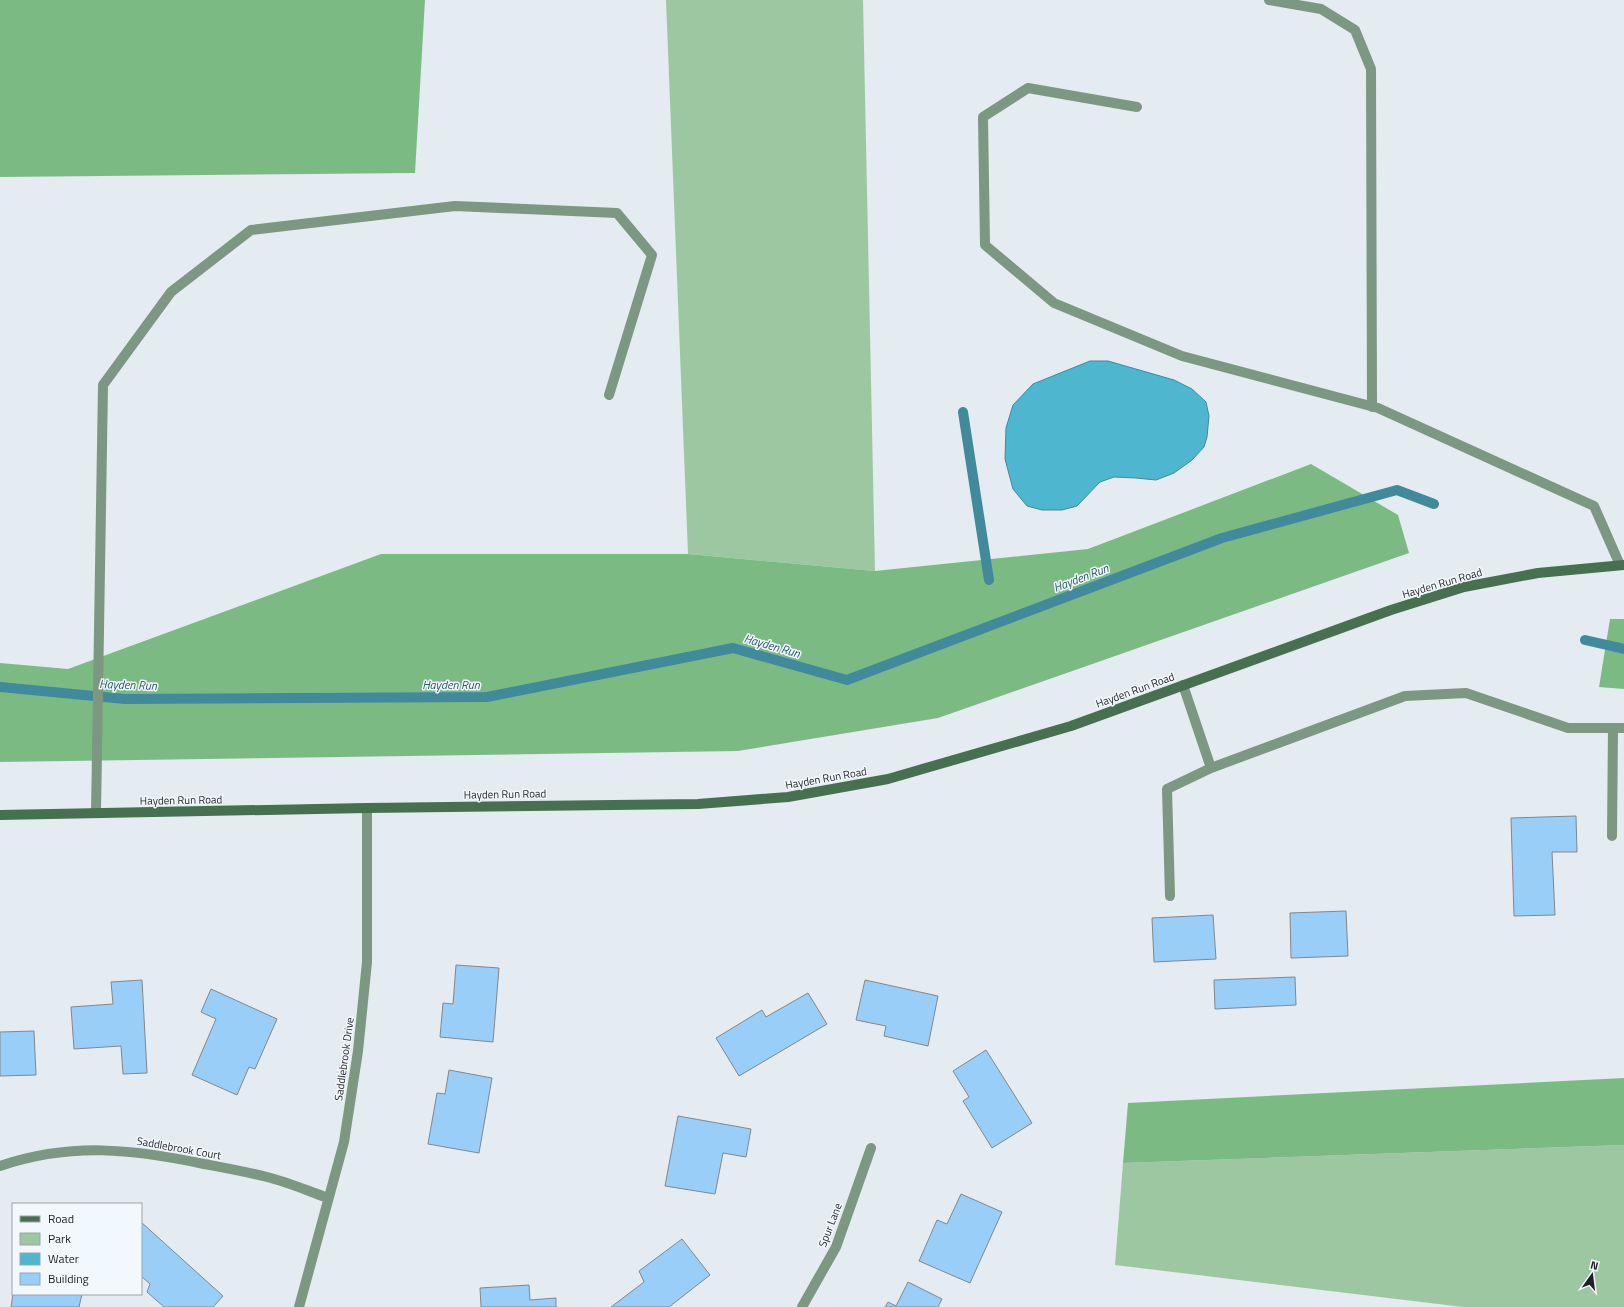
<svg xmlns="http://www.w3.org/2000/svg" width="1624" height="1307" viewBox="0 0 1624 1307" font-family="'Titillium Web',sans-serif">
<style>
.green{fill:#9cc7a0}
.forest{fill:#7cba83}
.water{fill:#4eb7cf;stroke:#408a9b}
.lines{fill:none;stroke-linecap:round;stroke-linejoin:round}
.stream{stroke:#408a9b;stroke-width:10}
.building{fill:#98cef7;stroke:#82888d}
.lane{stroke:#7c9882;stroke-width:10}
.street{stroke:#7c9882;stroke-width:10}
.secondary{stroke:#467050;stroke-width:10}
.labels{text-anchor:middle;stroke-width:3;stroke-linejoin:round;paint-order:stroke}
.street-label{font-size:11px;fill:#1f2123;stroke:#f2f9fe}
.water-label{font-size:12px;font-style:italic;fill:#2c5a64;stroke:#f2f9fe}
</style>
<rect width="100%" height="100%" fill="#e4ebf1"/>
<path class="green" d="M666 0H863L875 571 688 554Z
M1624 1145V1307H1463L1115 1265 1123 1163Z"/>
<path class="forest" d="M0 0H425L415 173 0 177Z
M1311 464 1398 515 1409 553 938 718 738 751 0 762V663L68 669 381 554H688L875 571 1088 549Z
M1610 619H1624V689L1599 687Z
M1624 1078V1145L1123 1163 1128 1103Z"/>
<path class="water" d="M1090 361H1108L1174 380 1192 389 1206 402 1209 416 1207 437 1204 447 1192 460 1174 473 1156 480 1136 478 1114 477 1100 482 1077 506 1062 510H1042L1027 506 1013 489 1005 459 1006 428 1013 405 1033 384Z"/>
<g class="lines">
<path class="stream" d="M963 412 989 580
M1585 640 1624 649
M0 687 125 699 487 697 733 648 847 680 1222 538 1397 490 1434 504"/>
</g>
<path class="building" d="M1576 816 1577 852H1552L1555 915 1514 916 1511 818Z
M1346 911 1348 956 1291 958 1290 913Z
M1213 915 1216 959 1154 962 1152 918Z
M456 965 499 968 493 1042 440 1037 443 1003 453 1004Z
M1295 977 1296 1005 1215 1009 1214 980Z
M142 980 147 1073 123 1074 121 1046 74 1049 71 1007 113 1004 111 982Z
M865 980 938 996 928 1046 884 1036 886 1026 856 1020Z
M211 989 277 1019 255 1069 249 1067 237 1095 192 1075 216 1019 201 1012Z
M808 993 827 1024 739 1076 716 1038 762 1010 766 1017Z
M34 1031 36 1075 0 1076V1032Z
M986 1050 1032 1123 992 1148 963 1101 969 1097 953 1071Z
M449 1070 492 1078 479 1153 428 1144 437 1093 445 1094Z
M678 1116 751 1129 746 1157 723 1153 715 1194 665 1186Z
M961 1194 1002 1212 970 1283 919 1261 937 1220 947 1224Z
M141 1222 223 1296 213 1307H164L147 1292 150 1284 141 1276Z
M682 1239 710 1275 669 1307H611L644 1282 639 1271Z
M908 1282 942 1299 938 1307H885L888 1302 896 1306Z
M529 1285 530 1300 556 1298V1307H481L480 1288Z
M13 1294H82L79 1307H11Z"/>
<g class="lines">
<path class="lane" d="M1269 0 1321 9 1355 30 1371 69 1372 407
M1137 107 1028 88 983 117 985 245 1054 303 1182 356 1378 408 1594 506 1620 565
M1183 685 1211 768 1405 696 1466 693 1568 728H1624
M96 813 103 385 171 292 251 230 455 206 617 213 652 255 609 395
M1612 836 1613 728
M1170 896 1167 789 1211 768"/>
<path class="street" d="M0 1166C71 1142 133 1149 204 1164 225 1168 247 1172 267 1177 288 1182 308 1191 328 1198
M299 1307 344 1142 358 1051 367 962V808
M802 1307 836 1247 871 1148"/>
<path class="secondary" d="M0 815 367 808 698 804 788 797 888 779 1071 726 1391 610 1464 587 1538 573 1624 565"/>
</g>
<g class="labels">
<g class="street-label">
<text transform="translate(1442 583) rotate(-16)" y="4">Hayden Run Road</text>
<text transform="translate(1135 690) rotate(-20)" y="4">Hayden Run Road</text>
<text transform="translate(826 778) rotate(-10)" y="4">Hayden Run Road</text>
<text transform="translate(505 794) rotate(-1)" y="4">Hayden Run Road</text>
<text transform="translate(181 800) rotate(-1)" y="4">Hayden Run Road</text>
<text transform="translate(344 1059) rotate(-82)" y="4">Saddlebrook Drive</text>
<text transform="translate(179 1148) rotate(10)" y="4">Saddlebrook Court</text>
<text transform="translate(830 1225) rotate(-69)" y="4">Spur Lane</text>
</g>
<g class="water-label">
<text transform="translate(1081 578) rotate(-21)" y="4">Hayden Run</text>
<text transform="translate(772 646) rotate(16)" y="4">Hayden Run</text>
<text transform="translate(128 685) rotate(2)" y="4">Hayden Run</text>
<text x="451" y="689">Hayden Run</text>
</g>
</g>
<rect x="12" y="1203" width="130" height="92" fill="#f2f9fe" stroke="#9ea3a6"/>
<rect x="20" y="1216" width="20" height="6" fill="#467050" stroke="#9ea3a6"/>
<text x="48" y="1223" font-size="12" fill="#1f2123">Road</text>
<rect x="20" y="1233" width="20" height="12" fill="#9cc7a0" stroke="#9ea3a6"/>
<text x="48" y="1243" font-size="12" fill="#1f2123">Park</text>
<rect x="20" y="1253" width="20" height="12" fill="#4eb7cf" stroke="#9ea3a6"/>
<text x="48" y="1263" font-size="12" fill="#1f2123">Water</text>
<rect x="20" y="1273" width="20" height="12" fill="#98cef7" stroke="#9ea3a6"/>
<text x="48" y="1283" font-size="12" fill="#1f2123">Building</text>
<g transform="translate(1592 1275) rotate(14)" stroke="#f2f9fe" stroke-width="3" paint-order="stroke">
<path d="M0-3L7 15L0 10L-7 15Z" fill="#1f2123"/>
<text y="-6" font-size="11" font-weight="bold" text-anchor="middle" fill="#1f2123">N</text>
</g>
</svg>
